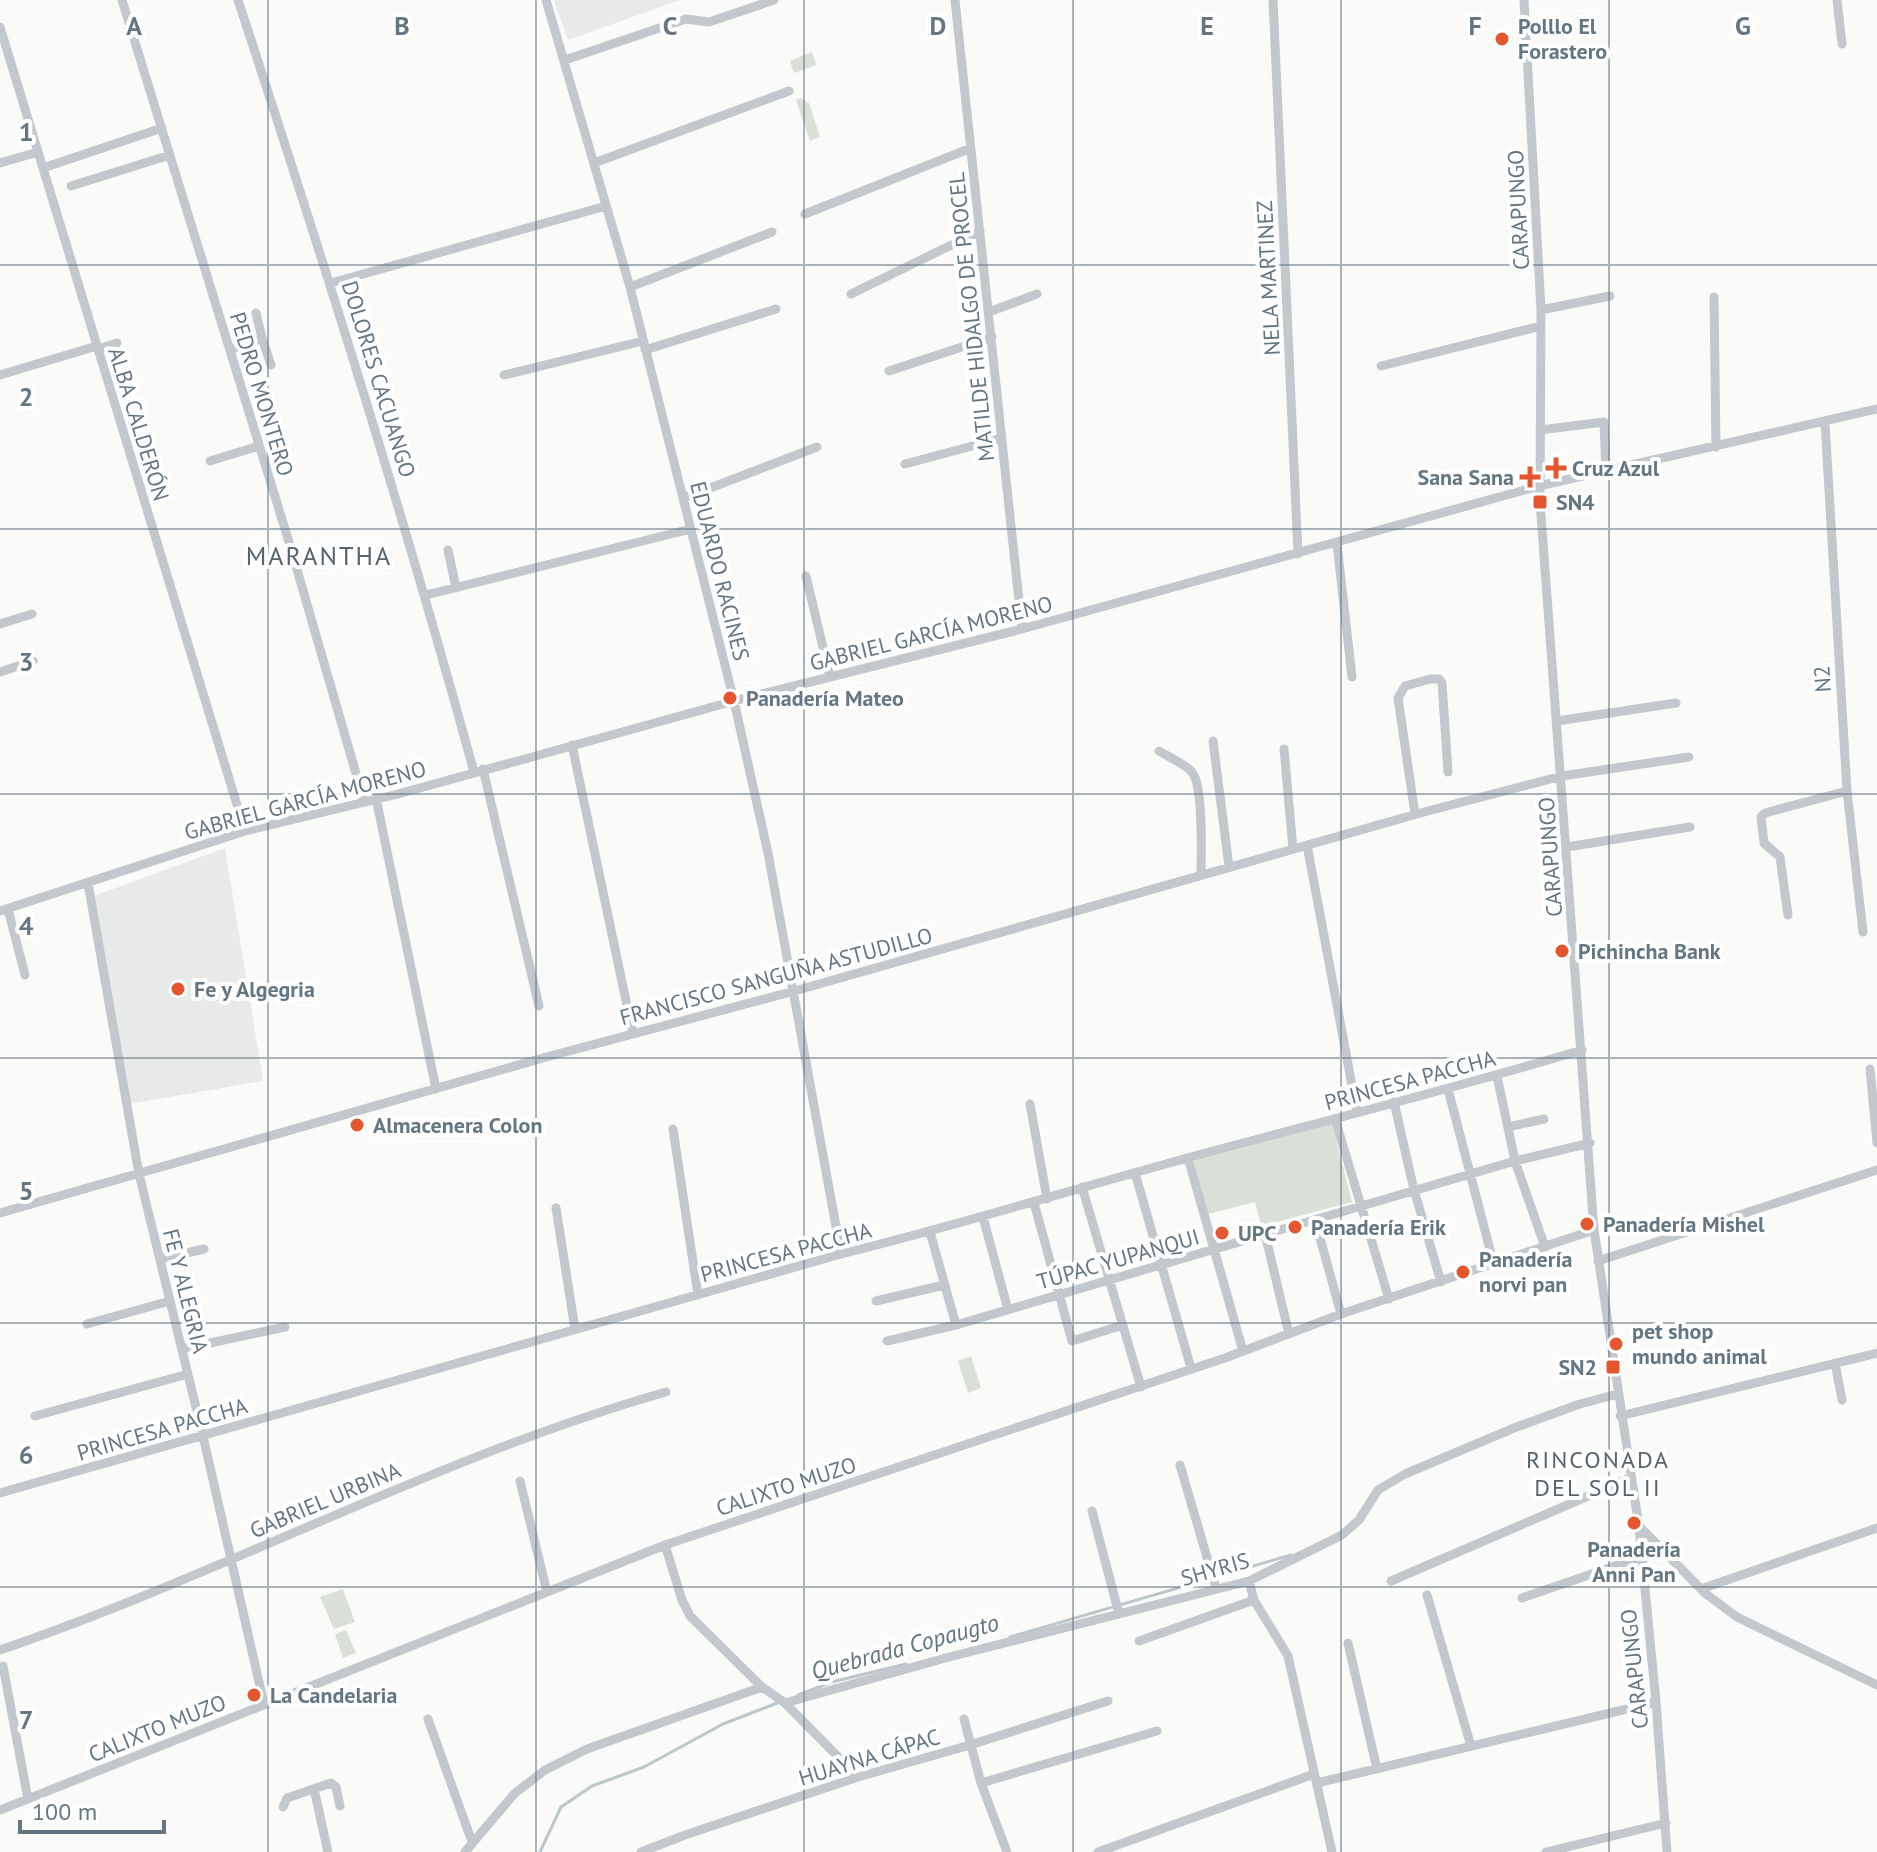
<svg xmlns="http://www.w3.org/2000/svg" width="1877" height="1852" viewBox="0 0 1877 1852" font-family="'PT Sans',sans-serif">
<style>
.built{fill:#e8e9e9}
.green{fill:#dadfd7}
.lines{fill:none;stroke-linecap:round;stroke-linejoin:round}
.stream{stroke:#bbc7cb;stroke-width:3}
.minor{stroke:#c3c8cc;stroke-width:9}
.grid{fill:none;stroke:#657683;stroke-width:2;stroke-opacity:0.55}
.poi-dot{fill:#e4572e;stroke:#fff;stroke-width:3}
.labels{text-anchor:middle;stroke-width:8;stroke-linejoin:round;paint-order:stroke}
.poi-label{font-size:22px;font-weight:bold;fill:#657683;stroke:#fff;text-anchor:start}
.street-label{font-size:22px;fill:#657683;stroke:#fff}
.neighbourhood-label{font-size:24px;letter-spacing:2px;fill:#57646e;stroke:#fff}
.water-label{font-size:24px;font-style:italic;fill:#60757c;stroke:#fff}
.quarter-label{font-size:26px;letter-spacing:2px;fill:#57646e;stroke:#fff}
.grid-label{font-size:26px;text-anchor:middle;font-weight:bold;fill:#657683;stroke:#fff;stroke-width:8;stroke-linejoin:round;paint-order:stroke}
</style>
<rect width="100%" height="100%" fill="#fafaf8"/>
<path class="built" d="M554 0H680L568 40Z
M225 848 263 1081 128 1104 91 897Z"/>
<path class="green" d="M812 52 816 65 794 73 790 61Z
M800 98 809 103 820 137 810 141 796 100Z
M1332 1124 1352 1202 1261 1226 1255 1202 1208 1214 1194 1161Z
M971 1356 981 1388 968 1393 958 1361Z
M343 1589 355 1622 334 1629 320 1597Z
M346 1630 356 1653 343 1658 335 1634Z"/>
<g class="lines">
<path class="stream" d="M1010 1637 1291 1555
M798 1695 832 1682 906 1664
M540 1852 561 1807 592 1786 644 1767 723 1724 780 1702"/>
<path class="minor" d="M122 0 289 542 364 801
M238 0C322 256 403 512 474 772
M546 0 630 287 734 701 768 853 841 1254
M955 0 1022 629
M1273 0 1298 554
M1524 0 1541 310 1540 502 1594 1230 1639 1527 1656 1702 1667 1852
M1837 0 1842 44
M0 27 245 831
M565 60 686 19 709 22 774 0
M0 163 38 152
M594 163 789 91
M43 168 162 128
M71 186 170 155
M805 214 971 148
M331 283 606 206
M630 287 772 232
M851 294 980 231
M1714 297 1716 447
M1541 310 1610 296
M989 312 1037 294
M256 313 262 338
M98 349 117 343
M230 350 262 338 271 365
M645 350 776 309
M1381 366 1541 326
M889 371 992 337
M0 375 97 346
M504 375 643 341
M1825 423 1847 791 1863 932
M1540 430 1604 422 1606 472
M210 461 259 446
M905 464 1002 438
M684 498 817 447
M1337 544 1352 677
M448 550 456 588
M806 576 830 677
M426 595 691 529
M0 624 32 614
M0 672 33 661
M1557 721 1676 703
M1213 741 1229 867
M572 745 633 1034
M1284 749 1293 849
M1159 751C1169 757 1185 764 1192 772 1204 787 1201 854 1201 875
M483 769 539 1006
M376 798 436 1089
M1415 814 1398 698 1405 686 1430 679H1439L1442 683 1448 772
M1307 845 1357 1112
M1567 847 1690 827
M88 883 139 1174 203 1436 264 1704
M8 909 25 975
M0 911 245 831 398 794 734 701 1022 629 1539 486 1877 409
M1788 915 1780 857 1764 843 1761 817 1765 813 1847 791
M1870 1069 1877 1143
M1497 1076 1515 1161 1545 1247
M1448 1089 1494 1265
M1394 1102 1414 1190 1441 1282
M1030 1104 1047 1199
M1335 1119 1389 1299
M1508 1127 1544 1119
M673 1129 698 1295
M1188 1158 1243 1351
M1135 1173 1191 1368
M1082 1187 1141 1387
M1034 1203 1072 1341 1123 1325
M556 1208 575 1329
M0 1213 550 1056 791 992 1424 812 1562 776 1689 757
M983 1217 1008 1310
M1315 1220 1341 1314
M930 1232 956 1325
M1265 1234 1289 1334
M160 1259 204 1249
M1598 1261 1877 1170
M876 1301 944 1285
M87 1324 170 1301
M887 1341 956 1325 1515 1161 1590 1143
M182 1349 285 1327
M1835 1363 1842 1400
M35 1416 188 1374
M1620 1416 1877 1353
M1180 1465 1216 1588
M520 1481 547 1592
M0 1493 841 1254C959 1225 1074 1189 1191 1157 1321 1122 1452 1089 1582 1050
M1092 1511 1119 1614
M1640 1527 1706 1594 1737 1617 1877 1685
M665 1545 682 1600 690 1616 762 1687 785 1703 858 1777
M1249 1581 1254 1600 1288 1656 1332 1852
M1391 1581 1630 1478
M1701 1589 1877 1528
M1427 1595 1471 1746
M1522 1598 1641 1557
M1139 1641 1254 1600
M1348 1643 1377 1769
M0 1650C226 1573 437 1457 666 1392
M3 1666 28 1799
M785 1703 949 1657 1249 1581 1342 1535 1359 1520 1378 1490 1405 1474 1514 1428 1577 1405 1617 1394
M428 1719 472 1842
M964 1719 981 1783 1007 1852
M981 1783 1157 1731
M1317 1783 1656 1702
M314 1789 328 1852
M283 1807 287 1798 331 1783 336 1787 340 1806
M0 1810 665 1545 1225 1358 1341 1314 1594 1230
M465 1852 514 1794 545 1770 587 1749 762 1687
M641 1852 685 1835 858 1777 970 1745 1108 1701
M1098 1852 1314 1774
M1546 1852 1666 1823"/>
</g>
<path class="grid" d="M268 0V1852M536 0V1852M804 0V1852M1073 0V1852M1341 0V1852M1609 0V1852M0 265H1877M0 529H1877M0 794H1877M0 1058H1877M0 1323H1877M0 1587H1877"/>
<g class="poi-dot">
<circle cx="1502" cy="39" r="8"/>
<path d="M1552 456h8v8h8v8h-8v8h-8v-8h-8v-8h8z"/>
<path d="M1526 465h8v8h8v8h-8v8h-8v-8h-8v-8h8z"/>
<rect x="1532" y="494" width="16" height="16" rx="4"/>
<circle cx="730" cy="698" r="8"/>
<circle cx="1562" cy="951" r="8"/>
<circle cx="178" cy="989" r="8"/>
<circle cx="357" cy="1125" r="8"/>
<circle cx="1587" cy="1224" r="8"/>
<circle cx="1295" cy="1227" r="8"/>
<circle cx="1222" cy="1233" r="8"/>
<circle cx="1463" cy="1272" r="8"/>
<circle cx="1616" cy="1344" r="8"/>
<rect x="1605" y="1359" width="16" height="16" rx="4"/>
<circle cx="1634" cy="1523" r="8"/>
<circle cx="254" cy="1695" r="8"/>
</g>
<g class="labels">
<g class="poi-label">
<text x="1518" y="34">Polllo El<tspan x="1518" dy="25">Forastero</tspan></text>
<text x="1572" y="476">Cruz Azul</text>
<text x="1514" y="485" text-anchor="end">Sana Sana</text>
<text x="1556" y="510">SN4</text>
<text x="746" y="706">Panadería Mateo</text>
<text x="1578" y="959">Pichincha Bank</text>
<text x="194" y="997">Fe y Algegria</text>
<text x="373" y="1133">Almacenera Colon</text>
<text x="1603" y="1232">Panadería Mishel</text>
<text x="1311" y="1235">Panadería Erik</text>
<text x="1238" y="1241">UPC</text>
<text x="1479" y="1267">Panadería<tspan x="1479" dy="25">norvi pan</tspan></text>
<text x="1632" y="1339">pet shop<tspan x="1632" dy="25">mundo animal</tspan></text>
<text x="1597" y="1375" text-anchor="end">SN2</text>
<text x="1634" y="1557" text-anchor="middle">Panadería<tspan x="1634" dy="25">Anni Pan</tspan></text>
<text x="270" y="1703">La Candelaria</text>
</g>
<g class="street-label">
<text transform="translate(1518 210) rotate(-93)" y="8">CARAPUNGO</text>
<text transform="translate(1268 278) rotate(-93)" y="8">NELA MARTINEZ</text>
<text transform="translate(971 317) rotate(-96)" y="8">MATILDE HIDALGO DE PROCEL</text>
<text transform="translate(379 379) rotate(73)" y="8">DOLORES CACUANGO</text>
<text transform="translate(262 394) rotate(73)" y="8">PEDRO MONTERO</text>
<text transform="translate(139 424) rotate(73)" y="8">ALBA CALDERÓN</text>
<text transform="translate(720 571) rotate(76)" y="8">EDUARDO RACINES</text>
<text transform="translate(931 633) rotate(-14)" y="8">GABRIEL GARCÍA MORENO</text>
<text transform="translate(1822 679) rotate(-94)" y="8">N2</text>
<text transform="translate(305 800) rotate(-15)" y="8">GABRIEL GARCÍA MORENO</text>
<text transform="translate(1550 857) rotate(-94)" y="8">CARAPUNGO</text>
<text transform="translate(776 976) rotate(-15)" y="8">FRANCISCO SANGUÑA ASTUDILLO</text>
<text transform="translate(1410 1080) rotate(-15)" y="8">PRINCESA PACCHA</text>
<text transform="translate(786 1252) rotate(-15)" y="8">PRINCESA PACCHA</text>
<text transform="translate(1118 1259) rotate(-16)" y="8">TÚPAC YUPANQUI</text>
<text transform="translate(186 1291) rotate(76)" y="8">FE Y ALEGRIA</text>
<text transform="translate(162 1429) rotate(-16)" y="8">PRINCESA PACCHA</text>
<text transform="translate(786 1486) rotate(-18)" y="8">CALIXTO MUZO</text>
<text transform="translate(325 1500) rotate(-23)" y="8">GABRIEL URBINA</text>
<text transform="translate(1215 1569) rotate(-16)" y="8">SHYRIS</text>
<text transform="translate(1634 1669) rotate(-96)" y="8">CARAPUNGO</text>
<text transform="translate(157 1728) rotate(-22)" y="8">CALIXTO MUZO</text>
<text transform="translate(869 1757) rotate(-17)" y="8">HUAYNA CÁPAC</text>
</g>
<g class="neighbourhood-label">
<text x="1598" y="1468">RINCONADA<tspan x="1598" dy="28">DEL SOL II</tspan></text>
</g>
<g class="water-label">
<text transform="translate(905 1647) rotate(-15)" y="8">Quebrada Copaugto</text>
</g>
<g class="quarter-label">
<text x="319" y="565">MARANTHA</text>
</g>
</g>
<g class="grid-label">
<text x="134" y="35">A</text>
<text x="402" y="35">B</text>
<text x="670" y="35">C</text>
<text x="938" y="35">D</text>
<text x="1207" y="35">E</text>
<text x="1475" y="35">F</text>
<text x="1743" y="35">G</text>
<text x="26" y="141">1</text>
<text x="26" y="406">2</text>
<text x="26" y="671">3</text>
<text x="26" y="935">4</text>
<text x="26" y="1200">5</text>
<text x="26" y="1464">6</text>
<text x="26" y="1729">7</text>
</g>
<path d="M20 1820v12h144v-12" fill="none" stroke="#657683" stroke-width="4"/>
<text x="32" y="1820" font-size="24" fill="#657683" stroke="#ffffff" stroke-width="6" paint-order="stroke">100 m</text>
</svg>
